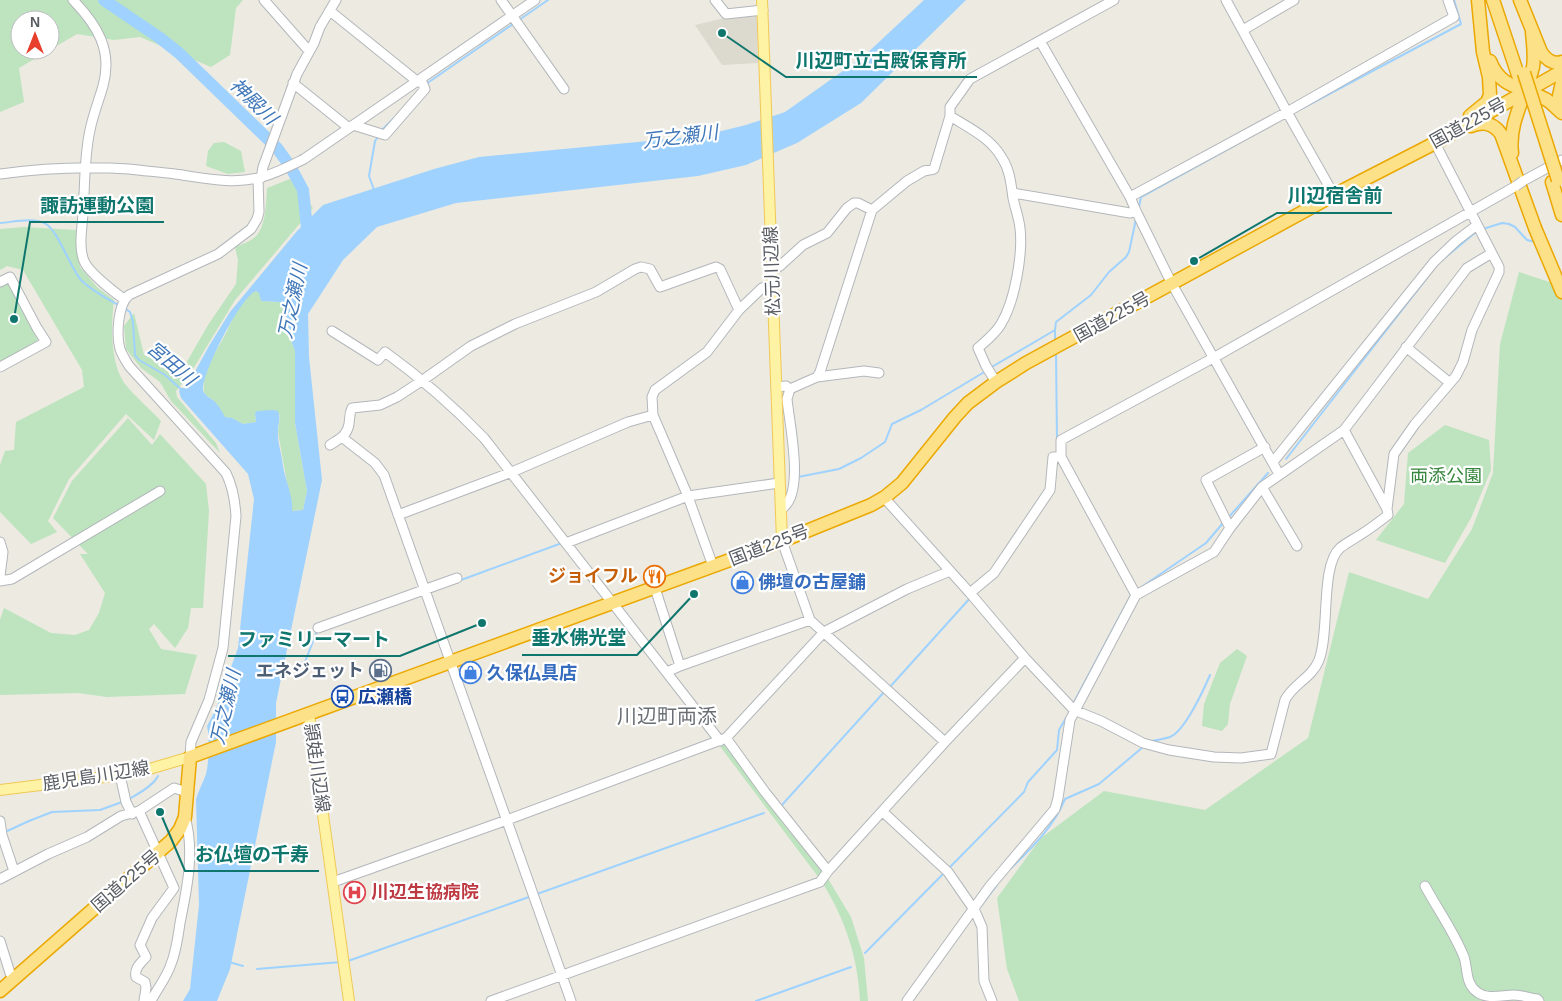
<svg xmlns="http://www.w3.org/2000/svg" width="1562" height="1001" viewBox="0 0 1562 1001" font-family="Arial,'Noto Sans JP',sans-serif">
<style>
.education{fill:#dcd9cf}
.green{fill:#bde4be;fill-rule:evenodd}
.water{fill:#9fd2fe;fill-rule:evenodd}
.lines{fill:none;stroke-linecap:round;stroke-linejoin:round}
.stream{stroke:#9fd2fe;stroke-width:2}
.river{stroke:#9fd2fe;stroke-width:12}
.minor-casing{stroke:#b3b7bb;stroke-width:11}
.major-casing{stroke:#f0c956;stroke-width:12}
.highway-casing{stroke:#eba802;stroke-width:15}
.minor{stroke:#fff;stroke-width:9}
.major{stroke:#fef2a4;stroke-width:10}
.highway{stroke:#fce188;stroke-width:12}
.minor-bridge-casing{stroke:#b3b7bb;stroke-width:11;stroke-linecap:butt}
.highway-bridge-casing{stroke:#eba802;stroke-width:15;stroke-linecap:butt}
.minor-bridge{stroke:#fff;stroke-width:9}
.highway-bridge{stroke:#fce188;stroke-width:12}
.labels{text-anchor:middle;stroke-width:4.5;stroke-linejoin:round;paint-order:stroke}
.street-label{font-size:18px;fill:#595d62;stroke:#fff}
.park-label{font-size:18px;fill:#35853b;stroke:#fff}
.food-label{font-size:18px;font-weight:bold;fill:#c56008;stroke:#fff;text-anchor:end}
.shop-label{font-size:18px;font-weight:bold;fill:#366cbe;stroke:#fff;text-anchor:start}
.service-label{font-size:18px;font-weight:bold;fill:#4e5e75;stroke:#fff;text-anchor:end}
.transit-label{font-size:18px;font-weight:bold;fill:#164399;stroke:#fff;text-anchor:start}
.health-label{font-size:18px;font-weight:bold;fill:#be3a42;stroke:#fff;text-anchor:start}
.water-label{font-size:19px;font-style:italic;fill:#4077b8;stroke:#fff}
.quarter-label{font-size:20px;fill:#6a6f74;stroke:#fff}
.leader{fill:none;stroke:#0f766e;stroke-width:2}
.callout-dot{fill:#0f766e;stroke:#fff;stroke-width:2}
.callout-label{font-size:19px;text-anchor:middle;font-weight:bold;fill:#0f766e;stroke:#fff;stroke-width:4.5;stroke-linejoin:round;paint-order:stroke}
</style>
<rect width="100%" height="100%" fill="#eceae1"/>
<path class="education" d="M757 14 758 63 722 65 695 25 725 18Z"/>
<path class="green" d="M0 0H243L236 8 230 55 211 67 140 37 114 40 77 34 19 68 24 102 0 112ZM20 20H50V50H20Z
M224 142 241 151 245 172 228 174 206 166 208 151 214 143Z
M290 179 313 208 235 300 190 374 176 391 177 397 216 443 220 453 171 401 160 382 141 368 126 349 124 326 134 313 144 355 181 372 208 325 236 284 238 260 235 247C243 244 255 240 259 232 266 221 266 202 267 188Z
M24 227 76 230 80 267 97 287 114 300C111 323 110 360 123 381 130 392 152 411 161 421L154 440 126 414 69 479 48 521 57 532 31 544 0 512V465L5 451 14 450 16 422 84 387 82 370 23 270 7 266 0 270V229Z
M1519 272 1562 286V1001H1019L1007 969 997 898 1041 838 1104 791 1205 810 1308 738 1349 572 1428 599 1472 529 1493 473 1500 344Z
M7 282 16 294 39 343 0 363V285Z
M256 291 260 293 261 301 279 302 284 304 286 321 289 328V335L295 351V423L307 491 303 510 292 511 278 432 280 415 255 413 256 422 243 424 232 418 225 417 212 399 205 395C198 375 219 348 227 331 234 318 241 296 256 291Z
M128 418 152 445 160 434 206 484 209 511 203 608H191L188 628 175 648 154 624 149 629 161 649 197 655 185 694 107 697 78 693 0 695V620L4 608 51 633 75 635 89 630 99 613 105 593 80 554H88L53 518 72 481Z
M1445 425 1489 440 1491 470 1471 518 1445 563 1376 540 1404 504 1408 453Z
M1237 649 1247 656 1230 704 1228 724 1222 731 1202 726 1204 704 1220 663Z
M724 743 827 877 851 917 864 958 868 1001H860C858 957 845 919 822 882L719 745Z"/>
<path class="water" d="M924 0H966L861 103 797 143 746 165 698 176 456 203 377 227 343 260 308 314 309 357 322 480 276 703V742L230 969 217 1001H183L190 989 199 905 196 800C198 791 203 783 206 774 209 761 210 739 207 726L215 711 238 648 254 499 248 474 181 398 179 391 181 388H186L209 346 230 312 297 231 323 205 434 169 479 157 701 136 746 125 785 112 864 56ZM256 291 259 293 261 301 279 302 284 304 286 321 289 328V335L295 351V423L307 491 303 510 292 511C294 499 285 479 283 466 282 454 277 442 278 430 278 424 281 418 278 411L272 410 257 411 255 413 256 422 243 424 232 418 225 417C222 412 220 407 216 403 212 398 204 396 203 390 202 373 241 296 256 291Z"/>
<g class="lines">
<path class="stream" d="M519 20 548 0
M426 84 513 24
M1299 110 1461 24 1454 0
M381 131 394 118
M374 190 369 176 375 141 378 137
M1139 207 1141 197 1239 143
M0 223C14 222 34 217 46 224 58 231 70 267 81 280 92 291 106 298 120 306
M1483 229 1502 223 1509 224 1515 227 1527 240 1535 242
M1441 261 1476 232
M124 308 130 312 133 322 135 355 139 360 165 375 182 390
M1055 341V330L1056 322 1091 295 1109 272 1126 257 1129 252 1136 219
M1056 353 1057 439
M990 368 1055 330
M1286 459 1427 278
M798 477 839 469 861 458 885 442 892 424 921 410 986 371
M1228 518 1268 473
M461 580 562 543
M1140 588 1206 543 1223 523
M301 663 305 662 317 631
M889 688 971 597
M1073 704 1131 595
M1151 741C1157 740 1164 739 1170 737 1185 731 1204 689 1210 675
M129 799C138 794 153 786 158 776
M781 806 885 691
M5 832 29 821 52 812 100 810 122 802
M949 868 1024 792 1028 782 1057 750 1059 730 1066 718
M1011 868C1032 848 1054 826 1065 799L1099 784 1143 747
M537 894 764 813
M977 911 997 885
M865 953 944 873
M348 961 529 897
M229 962 243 966
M257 969 341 962
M756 1001 851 967"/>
<path class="river" d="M104 0 160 38 179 53 277 148 290 166 303 190 308 238"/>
<defs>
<path id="minor" d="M73 0C97 25 113 50 103 86 99 100 93 115 90 130 84 157 85 186 83 214 82 228 78 250 85 263 90 273 115 293 124 299
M264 0 309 51
M501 0 564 89
M715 0 726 14 763 10
M1226 0 1287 112 1334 195
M330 11 418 82
M1243 30 1294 0
M1040 41 1130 197 1136 211 1172 284 1279 474
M293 83 349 128
M950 116C969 128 991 138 1002 158 1010 170 1011 184 1013 198 1015 208 1019 218 1020 228 1023 254 1015 301 1001 324 996 333 986 341 978 348L986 366 996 382
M353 125 385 135 425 89 421 80
M0 174C43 168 86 166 129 169 145 171 160 172 175 174 204 178 234 185 262 177 277 173 290 166 304 159L535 0
M261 178 263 167 297 74 314 43 320 27 336 0
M1523 181 1562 160
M1013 193 1130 213 1136 211
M1130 197 1287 112 1454 17 1448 0
M772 270 780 266 803 245 827 233 847 208 854 203H858L872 210
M0 282 10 277 37 328 46 342 0 367
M332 331 378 360 385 352C421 378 453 406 484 438L720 741
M1406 347 1450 383
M817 377 864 371 879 373
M776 387 786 386 790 389 817 377 820 372 872 210 907 181 924 171 934 169 950 116V107L970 79 1114 0
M343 438 375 463 384 475 571 1001
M330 445C339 439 347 436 349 424 350 418 349 414 352 408L380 405 397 397 423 380 471 346 515 324 596 292 635 269 641 267 650 269 660 287 716 267 720 269 739 310
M1273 462 1434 262 1456 241 1477 225
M1262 487 1297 546
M885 497 888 502 970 593 1025 658 1074 710 1101 721 1143 743 1169 750 1214 757 1241 758 1271 754 1285 700C1293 684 1312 678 1319 660 1330 632 1320 566 1340 548 1346 543 1354 539 1360 535 1370 529 1379 522 1388 515L1387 509 1394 454 1415 424 1456 376 1463 362 1472 330 1499 272V267L1435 143
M781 509C806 496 789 422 787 399L790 389
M1387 509 1344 430 1467 268 1492 253
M398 515 512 472 628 422 653 415
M1230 528 1206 480 1265 447
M782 541 810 620 945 742
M0 542 3 552 0 576
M566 543 688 496 779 483
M713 566 687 494 653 415 652 397 655 390 707 352 739 310 762 288 773 286
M0 581 12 579 160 491
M655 588 680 666
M970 593 994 573 1050 490 1053 457H1061
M1136 595 1061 457V440L1215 357 1516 186
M318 628 457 578
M667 672 680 666 810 620
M726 738 765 792 828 871
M190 757 191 742 209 700 223 648 236 516C235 500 233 487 226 473L129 366C126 361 122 355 120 349 116 335 118 304 129 295L218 254 251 229 257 219 259 212 258 178
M120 775 126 802 132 814
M139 811 174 888 152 918 140 945 146 957C141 963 134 968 136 977L145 982 146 988 144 1001
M883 812 948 872 975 911 982 927 984 981 992 1001
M0 821 2 835 14 871
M0 879 48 854 87 837 121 816 139 811 174 788 187 792
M333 882 507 820 726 738 824 632 907 589 950 571
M1425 886C1438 910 1454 932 1464 957 1468 969 1465 983 1477 992 1487 1000 1503 995 1514 995 1522 995 1529 998 1537 999L1539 1001
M0 941 10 973 14 979
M151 1001C157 989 167 977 171 964 176 952 178 937 180 923 187 889 195 851 185 817
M491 1001 820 882 828 871 945 742 1025 658
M907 1001 990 886 1055 809 1058 798 1070 720 1136 595 1214 552 1230 528 1262 487 1344 430"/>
<path id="major" d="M762 0 782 541
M309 714 349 1001
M0 790 120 775 146 770 190 757"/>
<path id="highway" d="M1493 0 1518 75
M1520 0 1541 52C1546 59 1552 65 1562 62
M1490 61C1501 90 1524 86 1547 100 1553 104 1557 109 1562 113
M1562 82 1559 96 1562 105
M1470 116 1487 102 1490 95 1489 77 1483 52 1478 0
M1471 126C1483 121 1493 123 1501 134L1535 228 1562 292
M1512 153C1508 122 1526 97 1533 67 1535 56 1533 44 1532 32
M1552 182 1562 215
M0 991 171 841 180 829 185 817 190 757 782 541 871 505 885 497 902 483 955 417 968 403 996 382 1026 363 1334 195 1435 143 1562 71"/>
</defs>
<use href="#minor" class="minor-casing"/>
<use href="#major" class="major-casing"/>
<use href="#highway" class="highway-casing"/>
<use href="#minor" class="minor"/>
<use href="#major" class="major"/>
<use href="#highway" class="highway"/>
<defs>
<path id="minor-bridge" d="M1516 186 1523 181"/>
<path id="highway-bridge" d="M1524 73 1558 180"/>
</defs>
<use href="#minor-bridge" class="minor-bridge-casing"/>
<use href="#highway-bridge" class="highway-bridge-casing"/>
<use href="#minor-bridge" class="minor-bridge"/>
<use href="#highway-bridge" class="highway-bridge"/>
</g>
<defs>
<symbol id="restaurant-ring" viewBox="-11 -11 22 22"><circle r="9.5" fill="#fff" stroke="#e8710a" stroke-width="1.5"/><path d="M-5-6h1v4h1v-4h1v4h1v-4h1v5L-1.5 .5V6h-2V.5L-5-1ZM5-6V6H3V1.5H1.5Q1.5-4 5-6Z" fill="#e8710a"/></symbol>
<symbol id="shop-ring" viewBox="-11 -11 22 22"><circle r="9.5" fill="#fff" stroke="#3f7fe0" stroke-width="1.5"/><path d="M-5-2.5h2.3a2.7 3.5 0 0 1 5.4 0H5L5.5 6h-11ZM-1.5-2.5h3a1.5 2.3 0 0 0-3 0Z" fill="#3f7fe0"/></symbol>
<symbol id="fuel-ring" viewBox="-11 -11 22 22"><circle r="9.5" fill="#fff" stroke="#5c6f8a" stroke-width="1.5"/><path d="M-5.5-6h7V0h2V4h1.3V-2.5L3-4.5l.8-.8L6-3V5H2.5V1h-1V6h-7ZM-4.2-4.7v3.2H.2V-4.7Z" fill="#5c6f8a"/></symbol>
<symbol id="bus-ring" viewBox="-11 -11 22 22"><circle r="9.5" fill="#fff" stroke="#1a4fb4" stroke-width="1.5"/><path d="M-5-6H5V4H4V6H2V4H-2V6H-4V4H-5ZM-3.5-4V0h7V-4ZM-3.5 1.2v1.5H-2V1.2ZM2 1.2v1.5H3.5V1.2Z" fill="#1a4fb4"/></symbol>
<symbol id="hospital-ring" viewBox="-11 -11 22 22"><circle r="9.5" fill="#fff" stroke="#e0444e" stroke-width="1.5"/><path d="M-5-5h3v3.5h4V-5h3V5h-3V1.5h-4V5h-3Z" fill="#e0444e"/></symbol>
</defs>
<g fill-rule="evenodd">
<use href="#restaurant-ring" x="642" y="564" width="25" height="25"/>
<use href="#shop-ring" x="730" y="570" width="25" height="25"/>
<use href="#fuel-ring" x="368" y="658" width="25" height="25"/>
<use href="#shop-ring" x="458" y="660" width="25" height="25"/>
<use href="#bus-ring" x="330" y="684" width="25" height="25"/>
<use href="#hospital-ring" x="342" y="880" width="25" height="25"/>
</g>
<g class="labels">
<g class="street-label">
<text transform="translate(1468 123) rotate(-29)" y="6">国道225号</text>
<text transform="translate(772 271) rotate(-92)" y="6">松元川辺線</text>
<text transform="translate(1112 317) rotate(-29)" y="6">国道225号</text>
<text transform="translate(769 545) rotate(-21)" y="6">国道225号</text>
<text transform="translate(317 768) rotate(82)" y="6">頴娃川辺線</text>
<text transform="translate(96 776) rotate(-9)" y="6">鹿児島川辺線</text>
<text transform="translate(126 881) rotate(-41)" y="6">国道225号</text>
</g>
<g class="park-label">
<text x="1446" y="482">両添公園</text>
</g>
<g class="food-label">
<text x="638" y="582">ジョイフル</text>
</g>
<g class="shop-label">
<text x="758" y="588">佛壇の古屋鋪</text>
<text x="487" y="679">久保仏具店</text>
</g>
<g class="service-label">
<text x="364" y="677">エネジェット</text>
</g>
<g class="transit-label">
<text x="358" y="703">広瀬橋</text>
</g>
<g class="health-label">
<text x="371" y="898">川辺生協病院</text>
</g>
<g class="water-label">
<text transform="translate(254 101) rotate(44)" y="7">神殿川</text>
<text transform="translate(680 136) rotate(-7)" y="7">万之瀬川</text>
<text transform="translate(292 301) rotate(-78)" y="7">万之瀬川</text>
<text transform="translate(172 363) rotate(40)" y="7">宮田川</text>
<text transform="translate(225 707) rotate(-77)" y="7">万之瀬川</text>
</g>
<g class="quarter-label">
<text x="667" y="723">川辺町両添</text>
</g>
</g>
<path class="leader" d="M722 33L786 77H977M1194 261L1277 213H1392M14 319L30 222H164M694 594L637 655H522M482 623L400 656H228M160 812L185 871H319"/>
<g class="callout-dot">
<circle cx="722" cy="33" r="5"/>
<circle cx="1194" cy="261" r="5"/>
<circle cx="14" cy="319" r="5"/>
<circle cx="694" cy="594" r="5"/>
<circle cx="482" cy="623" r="5"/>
<circle cx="160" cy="812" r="5"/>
</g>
<g class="callout-label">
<text x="881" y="67">川辺町立古殿保育所</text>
<text x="1335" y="202">川辺宿舎前</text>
<text x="97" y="212">諏訪運動公園</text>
<text x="579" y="644">垂水佛光堂</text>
<text x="314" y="646">ファミリーマート</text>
<text x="252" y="861">お仏壇の千寿</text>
</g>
<g transform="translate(35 35)"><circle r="24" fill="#ffffff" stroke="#bdbec0"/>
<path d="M0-4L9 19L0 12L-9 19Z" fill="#e73f2c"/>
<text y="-8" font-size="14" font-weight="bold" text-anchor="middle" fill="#595d62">N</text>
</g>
</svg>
